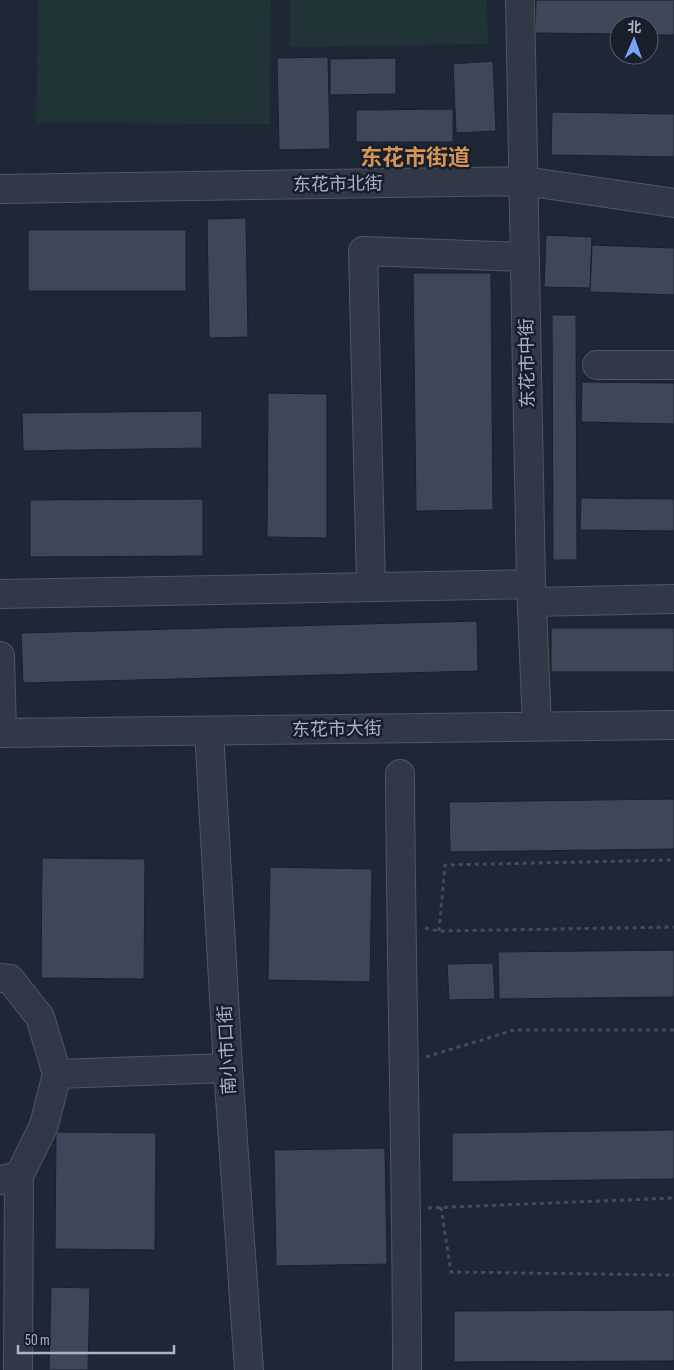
<svg xmlns="http://www.w3.org/2000/svg" width="674" height="1370" viewBox="0 0 674 1370" font-family="'Sofia Sans Condensed','Noto Sans SC',sans-serif">
<style>
.green{fill:#203337}
.building{fill:#3c4759;stroke:#19202c}
.lines{fill:none;stroke-linecap:round;stroke-linejoin:round}
.minor-casing{stroke:#4f5665;stroke-width:30}
.path{stroke:#3e5054;stroke-width:3;stroke-dasharray:4 4;stroke-linecap:butt}
.minor{stroke:#323946;stroke-width:28}
.labels{text-anchor:middle;stroke-width:5;stroke-linejoin:round;paint-order:stroke}
.street-label{font-size:18px;fill:#abb3c4;stroke:#181e2a}
.district-label{font-size:22px;font-weight:bold;fill:#d59455;stroke:#181e2a}
</style>
<rect width="100%" height="100%" fill="#1e2736"/>
<path class="green" d="M38 0H271L270 124 36 123Z
M290 0H487L488 44 290 47Z"/>
<path class="building" d="M536 0H674V35H649V25H619V34L535 33Z
M328 57 330 149 279 150 277 58Z
M396 58V94L330 95V59Z
M493 61 496 131 456 133 453 64Z
M453 109V142H356V110Z
M552 112 674 114V157L551 155Z
M246 218 248 337 209 338 207 219Z
M28 230H186V291H28Z
M546 235 592 237 590 288 544 287Z
M592 245 674 248V295L590 292Z
M413 273H491L493 510 416 511Z
M552 315H576L577 560H553Z
M582 382 674 383V424L581 422Z
M268 393 327 394V538L267 537Z
M202 411V448L23 451 22 413Z
M581 498 674 499V531L580 530Z
M203 499V556L30 557V500Z
M477 621 478 671 23 683 21 633Z
M551 628H674V672H551Z
M674 799V849L450 852 449 802Z
M42 858 145 859 144 979 41 978Z
M270 867 372 869 370 982 268 980Z
M674 950V997L499 999 498 952Z
M493 963 495 999 449 1000 447 964Z
M674 1130V1179L452 1182V1133Z
M56 1132 156 1133 155 1250 55 1249Z
M385 1148 387 1264 276 1266 274 1150Z
M51 1287 90 1288 88 1370H49Z
M674 1310V1361L454 1362V1311Z"/>
<g class="lines">
<defs>
<path id="minor" d="M520 0 531 584 537 726
M0 189 524 181 674 203
M597 365H674
M371 586 363 251 525 257
M0 594 531 584
M532 602 674 599
M0 656 2 733
M209 731 228 1068 249 1370
M0 733 674 725
M400 774C401 973 407 1171 407 1370
M0 978 10 979 40 1017 57 1074 44 1125 19 1176 0 1180
M57 1074 228 1068
M18 1370 19 1176"/>
</defs>
<use href="#minor" class="minor-casing"/>
<path class="path" d="M425 928 439 931 674 927
M439 931 445 865 674 860
M426 1057 514 1030H674
M441 1207 451 1272 674 1275
M428 1208 674 1198"/>
<use href="#minor" class="minor"/>
</g>
<g class="labels">
<g class="street-label">
<text transform="translate(338 184) rotate(-1)" y="6">东花市北街</text>
<text transform="translate(527 363) rotate(-91)" y="6">东花市中街</text>
<text transform="translate(337 729) rotate(-1)" y="6">东花市大街</text>
<text transform="translate(227 1050) rotate(-93)" y="6">南小市口街</text>
</g>
<g class="district-label">
<text x="415" y="165">东花市街道</text>
</g>
</g>
<g transform="translate(634 40) rotate(2)"><circle r="24" fill="#181e2a" stroke="#535a68"/>
<path d="M0-4L9 19L0 12L-9 19Z" fill="#7aa4fa"/>
<text y="-8" font-size="14" font-weight="bold" text-anchor="middle" fill="#abb3c4">北</text>
</g>
<path d="M18 1345v8h156v-8" fill="none" stroke="#abb3c4" stroke-width="2.5"/>
<text x="25" y="1345" font-size="15" fill="#abb3c4" stroke="#181e2a" stroke-width="4" paint-order="stroke">50 m</text>
</svg>
